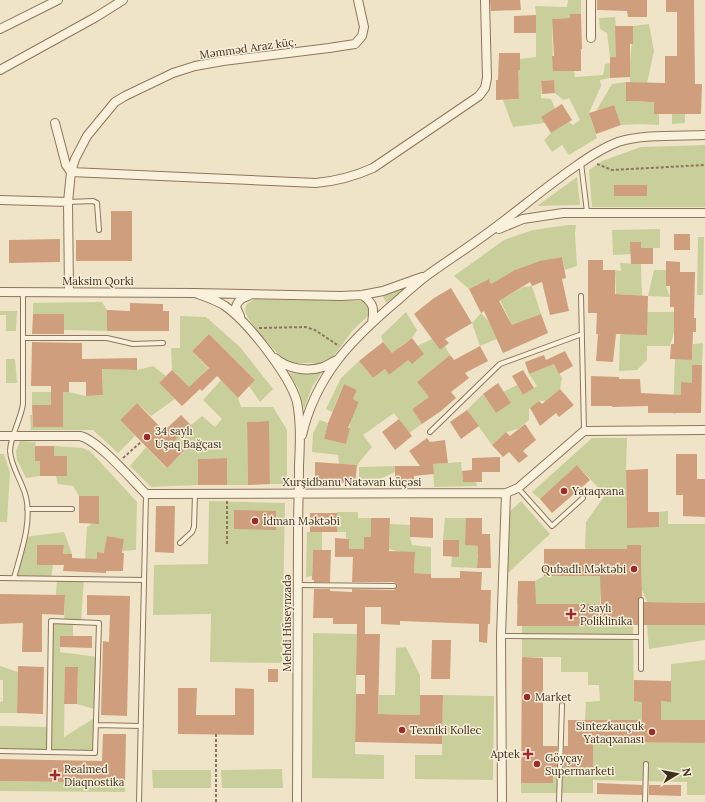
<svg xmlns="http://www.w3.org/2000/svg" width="705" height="802" viewBox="0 0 705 802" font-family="Lora,serif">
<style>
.green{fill:#c9cf9b}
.building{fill:#cf9f7d}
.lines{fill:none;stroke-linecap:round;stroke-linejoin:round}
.lane-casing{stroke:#8d765c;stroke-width:6}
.street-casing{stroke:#8d765c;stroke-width:10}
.path{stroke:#8d765c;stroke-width:2;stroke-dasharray:3 2;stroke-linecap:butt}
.lane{stroke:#faf1dc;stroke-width:4}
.street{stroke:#faf1dc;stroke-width:8}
.poi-dot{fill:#9e2a2b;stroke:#f7eed8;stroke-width:1.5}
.labels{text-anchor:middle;stroke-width:3;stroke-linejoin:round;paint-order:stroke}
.street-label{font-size:11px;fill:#3d2e20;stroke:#f7eed8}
.poi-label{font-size:11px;fill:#3d2e20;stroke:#f7eed8;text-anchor:start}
</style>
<rect width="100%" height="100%" fill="#f0e4c8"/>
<path class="green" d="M568 0H581V14H570V18L552 19 553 71H574L575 77 603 75 605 64 610 63V78L600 80 601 86 589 113 597 138 569 155 562 145 552 152 544 140 551 133 569 122 573 125 580 120 569 98 563 100 555 93 554 80 541 81V98L551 99 555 108 545 123 513 127 503 100 519 99 518 80H506V70H519L520 59 536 57V15L535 6 567 7Z
M615 17 619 57H610L607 33 600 29 599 18Z
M649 24 654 51 647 83 630 82C628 63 633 45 633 26Z
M626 82V101L646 102 655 94 654 114H659V125L640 124 621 125 614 105 596 111 612 84Z
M672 97 685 114V123L672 124Z
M705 145V207H592L589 170 602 161 641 147Z
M577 177 580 205 537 206Z
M568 225H576L575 233 577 266 565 270 562 257C538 261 518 268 497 281L506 297 523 287 532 286 541 314 526 320 521 344 507 314 489 279 469 289 454 276 504 240 533 230Z
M660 229V248H641V242H631V254L613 255 612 230Z
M698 237H704L703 295H697Z
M620 263 641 264 642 296C633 296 625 294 616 294L615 270 621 271Z
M654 270H666V286L670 297 648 296Z
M415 283 386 303 382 294Z
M254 299 365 301 370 314 353 330 332 358 322 363H287C279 356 247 321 245 311 245 309 246 307 246 305Z
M102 302 107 310V331L64 330V314H33V303Z
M0 311H17L16 331H6V315H0Z
M406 312 417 330 412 338 399 347 411 363 417 346 432 339 440 350 445 346 450 355 417 382 442 410 434 415 423 401 412 409 422 424 409 433 394 413 363 435 372 447 357 465 339 464 338 455 312 452 313 433 320 420 328 423 324 439 346 444 351 420 359 402 353 399 357 390 344 384 332 412 326 409 341 378 359 361 373 378 385 369 389 375 401 365 383 342 381 336Z
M647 312H675L674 332 670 346H647V360L637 370 619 371 620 335 624 334Z
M481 313 489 322 497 339 480 346 472 323Z
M180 316 206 317 240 347 273 389 260 402 249 386 255 380 209 334 192 351 208 368 189 388 172 370 171 348H180Z
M703 343 702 365H692V383H681V412L673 414 675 359 692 360 693 344Z
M111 358V369L137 370 153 366 166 376 159 383 175 399 151 416 137 403 120 420 135 436 118 453 93 430H31L30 415H32L33 427H63V405H32V392H69L86 396 103 395 102 362Z
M6 359H15L17 383H6Z
M553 361 562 378 560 389 546 401H539L529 409V420L518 429 506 432 492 445 467 410 483 394 496 413 511 403 503 392 517 385 523 395 537 386 529 374 549 366Z
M322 372 312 387 304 409 299 390 289 373 305 374Z
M221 380 238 398 241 407H273L287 430V484H270L268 421 247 422 248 485H227V458L198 459V485L151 487 130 466 146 447 166 468 184 452 163 429 169 427 191 425 202 416 215 427 222 419 203 400Z
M592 438H627L626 470 627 527H659V512L668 511V524H705V603L647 602 642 590 641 545H627V549H585L586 522 605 495 578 466 540 499 532 492Z
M20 441 36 442 35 447 40 461V476L26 478 17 460 16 451Z
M54 446 82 448 90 451 137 502 136 550 122 551 124 539 107 536V553L97 552V559H85L87 527 93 523 99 496H79L73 486 58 484 56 476H67V457L54 456Z
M0 454H4L10 472 7 522H0Z
M461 462 463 482H476L477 486 434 487 433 464Z
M395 466V472L371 483H359V467Z
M209 501 285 503 282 663 210 662 211 614 153 615 154 565 208 564Z
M521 501 550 534 508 573 507 514Z
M337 512H358V518H371V537L364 549H349V539L346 538V532H337Z
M445 518H466V545L483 546 477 554V568L451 567 452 557 459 540H443Z
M390 524 410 525V537L412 545 431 547V574L414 573 415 552H400L389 549Z
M64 532 72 554H63L64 545H37V565H53L51 578H14L24 537Z
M307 532H322V550H313L312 576 306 577Z
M544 576H613L601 590 600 604H517L518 590H535V581Z
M57 578 84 579 81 622H73V636H60V652L98 657 97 710 77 704 78 668 65 667 64 737 96 717 95 753 0 751V726L49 727 51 621 64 622 65 596 56 595Z
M647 625H705V640L649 649Z
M522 626H633L634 701H642V720H585L586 702 600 701 599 685H588V672H561V657H522Z
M313 633 357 634 355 754 384 755V779L312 778Z
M406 647 420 675V715L378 714 379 695H395L396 648Z
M705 660V720H661V701H671V664Z
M0 666 18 672 17 713H0V702L3 701V680H0Z
M443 695 494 696 493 780 415 779V755H442Z
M588 742 705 743V795H687V782L593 780V793H521V783H553L554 746H568V767H593V750Z
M282 769 283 788H222L221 770Z
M152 770H211V788H153Z
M0 781 125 783V792L0 791Z"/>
<path class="building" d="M490 0H520L521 10 491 11Z
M597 0H647V17H628L627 11 597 10Z
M666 0H694L695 84H702L701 114H654V102L626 101V82L665 83V56H677V12H666Z
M570 14H581L582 49H581V71H553L552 56H554L552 19 570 18Z
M536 15V33H514V16Z
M615 26H633V44H630V77L610 78V57H616Z
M499 53H520V70H518L519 99 496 100V80H498Z
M554 80 555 93 542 94 541 81Z
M562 104 572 120 551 133 541 117Z
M614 105 621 125 596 134 589 113Z
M614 185H647V196H614Z
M111 211H132V261H76V240H111Z
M674 234H690V250H674Z
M60 239V262L9 263V240Z
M630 242H641V248H653V264H631Z
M562 257 566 278 562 279 569 311 550 315 542 282 532 286 530 282 499 301 512 325 541 314 548 333 503 353 484 311 481 313 469 289 489 279 491 284 515 270 540 261Z
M588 260H603V270H615V294L648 296 647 335 616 334 613 362 596 361 598 334H596L597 313H588Z
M666 261 680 262V272H695L694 318H696V332H693L692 360 670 359 671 344H674V307H670V286H666Z
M451 288 472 323 445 339 449 343 440 350 414 314 434 298Z
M130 303 163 304V311H169V331H107V310L130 311Z
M33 314H64V334H32Z
M209 334 255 380 238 398 217 376 202 391 200 389 182 406 159 383 172 370 189 387 209 368 192 351Z
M412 338 424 354 412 364 408 360 389 375 385 369 373 378 359 361 383 342 392 353Z
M32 342 82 343V359L137 358V370L102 369 103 395 86 396V382H69V392H63V427H33L32 405H51V386H31Z
M480 346 488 361 465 373 469 378 451 392 456 398 441 411 422 424 412 409 429 397 417 382 450 355 454 360Z
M565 351 573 366 559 374 554 364 529 374 525 362 544 355 546 360Z
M692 365H702L701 413H648V406L612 407V406H591V376L619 377V379H640L641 393 681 395V382L692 383Z
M523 370 534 388 523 395 512 376Z
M498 383 511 403 496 413 483 394Z
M344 384 357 390 353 399 359 402 348 428H350L346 444 324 439 328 423Z
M560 389 574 405 559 417 556 413 540 426 530 408 539 401 542 404Z
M137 403 164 431 181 415 191 425 174 441 184 451 167 468 120 420Z
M467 410 479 426 461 439 450 422Z
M399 419 412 436 395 450 382 432Z
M269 421 270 484 248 485 247 422Z
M525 424 536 440 523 451 528 456 519 463 509 452 503 457 492 445 506 432 510 436Z
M427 438 430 442 445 440 448 463 433 464 434 474 414 476V486H395V466H420L409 451Z
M35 446H54V456H67V476H40V461H35Z
M676 454H697V479H705V517L683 516V495H676Z
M500 457V472H482V482H463L462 471 472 470V458Z
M227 458V485H198V459Z
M315 462 357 465 355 484 329 481V483H315Z
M577 465 590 480 552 513 540 499Z
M648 469V512H659V527L627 528 626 470Z
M79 496H99V524L79 523Z
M156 506H175L174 553 155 552Z
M234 510 276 511V530L234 529Z
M310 513H337V532H310Z
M410 517 433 518V538L410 537Z
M371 518H390L389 551 415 552 414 573 431 574V578H460V571L482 572 481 590H491L490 624H488L487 643 479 642V624L400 621V625L381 624V607H365V634H380L378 714 420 715V695H443L442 744 355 742 356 694H365V675H356L357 624H333V618H313L314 589H330V591L352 592V589L394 590 397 587V584L394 582H352L353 557H335V538L349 539V549H364V537H371Z
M466 518H482V534H490L491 568H477L478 546 465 545Z
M107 536 124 539 122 553H124L123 571H106V573L63 571 64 565H37V545H64L63 554H72V558L97 559V552L104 553Z
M443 540H459V557L443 556Z
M627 545H641L642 597H639L638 600V625H633V626H517L518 581H535L536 604H601L600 576H544V549H627Z
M313 550H331L330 582H314V580H312Z
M0 594 65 595 64 615 42 614V652H22L23 623 0 624Z
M87 595 130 596 127 716 101 715 103 641 109 642 110 615H87Z
M644 602 705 603V625H644Z
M60 636H92V648L60 647Z
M432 640H451L450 679H431Z
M522 657 543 658V746H557V767H553V783H521Z
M18 666 44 667 43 714 17 713Z
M65 667H78L77 704H64Z
M268 669H278V682H268Z
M634 680 671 681V702L661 701V720H705V743L593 742V767H564V746H568V720H642V702L634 701Z
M178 688H197L196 715H235V688L254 689V735L178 734Z
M103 734H126L125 783 0 781V759L102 761Z
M597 783 642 785V795L597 794Z
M649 785H681V796L649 795Z"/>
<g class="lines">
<defs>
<path id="lane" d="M581 163 587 212
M68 202 93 201 97 203 99 230
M581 296 584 431
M23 338H107L133 344 163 343
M430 432 500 364 582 334
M518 488 552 526 583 498
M27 509H72
M180 543 192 532 194 527 195 494
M0 578 144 580
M14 578C21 552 32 523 26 497 22 481 11 467 10 451 10 437 21 419 23 404V292
M298 585 394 586
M501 636 641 637V669
M641 637V600
M96 725 141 726
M0 751 95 753 99 623 51 621 49 752
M139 802 146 494
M559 802 562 705
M645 802 646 764"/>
<path id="street" d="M591 0V38
M0 29 58 0
M0 70 96 17 123 0
M55 123 66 165 71 172 316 183C337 181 353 177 373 168L479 96 485 88 487 78 485 0
M0 200 68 202
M499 229 523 219 563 213H705
M0 292 195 293 341 296 362 295 383 291 422 277
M69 292 68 202 71 172 75 159 87 136 115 102 125 96 173 73 195 66 223 61 329 48 355 44 362 36 364 27 358 0
M195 293C206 297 216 300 225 306 248 322 290 376 297 402 301 423 300 445 299 466 299 489 298 512 298 535 297 624 297 713 297 802
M362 295C375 304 374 309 372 323
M240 316 236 307C238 300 242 298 248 296
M275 358C287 369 308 372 323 367 328 365 332 362 337 360
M302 435C316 375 352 339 397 301 407 292 418 282 429 274 453 257 478 241 501 223 526 204 550 184 576 166 589 157 602 148 618 142 642 134 679 136 705 135
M0 436H80C98 440 132 480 146 494L506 493 518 488 584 431 705 430
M502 802 501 636 506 493"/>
</defs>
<use href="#lane" class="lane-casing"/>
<use href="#street" class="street-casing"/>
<path class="path" d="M597 164 612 170 705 165
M259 328 305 327 315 330 339 346
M123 458 141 442
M227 501V544
M216 802V734"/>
<use href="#lane" class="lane"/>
<use href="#street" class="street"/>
</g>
<g class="poi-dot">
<circle cx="147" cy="437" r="4"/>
<circle cx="564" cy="491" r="4"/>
<circle cx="255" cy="521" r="4"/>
<circle cx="634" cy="569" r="4"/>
<path d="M569 608h4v4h4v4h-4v4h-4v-4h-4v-4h4z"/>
<circle cx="527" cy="697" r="4"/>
<circle cx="402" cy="730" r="4"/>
<circle cx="652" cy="732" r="4"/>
<path d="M526 748h4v4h4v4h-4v4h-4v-4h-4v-4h4z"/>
<circle cx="537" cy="764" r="4"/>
<path d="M53 769h4v4h4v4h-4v4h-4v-4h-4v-4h4z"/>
</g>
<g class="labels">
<g class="street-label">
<text transform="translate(248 48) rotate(-8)" y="4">Məmməd Araz küç.</text>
<text x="98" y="285">Maksim Qorki</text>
<text x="352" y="486">Xurşidbanu Natəvan küçəsi</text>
<text transform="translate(287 623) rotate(-90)" y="4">Mehdi Hüseynzadə</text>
</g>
<g class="poi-label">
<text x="155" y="435">34 saylı<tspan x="155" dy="13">Uşaq Bağçası</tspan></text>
<text x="572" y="495">Yataqxana</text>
<text x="263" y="525">İdman Məktəbi</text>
<text x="626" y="573" text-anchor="end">Qubadlı Məktəbi</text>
<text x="580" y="612">2 saylı<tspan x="580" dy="13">Poliklinika</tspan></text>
<text x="535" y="701">Market</text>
<text x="644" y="730" text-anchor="end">Sintezkauçuk<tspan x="644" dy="13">Yataqxanası</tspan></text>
<text x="410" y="734">Texniki Kollec</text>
<text x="520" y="758" text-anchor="end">Aptek</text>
<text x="545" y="762">Göyçay<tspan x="545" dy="13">Supermarketi</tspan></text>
<text x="64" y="773">Realmed<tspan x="64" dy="13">Diaqnostika</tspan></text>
</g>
</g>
<g transform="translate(677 774) rotate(80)" stroke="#f7eed8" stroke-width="3" paint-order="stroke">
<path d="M0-3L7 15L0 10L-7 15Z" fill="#3d2e20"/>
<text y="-6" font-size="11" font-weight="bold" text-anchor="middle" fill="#3d2e20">N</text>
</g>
</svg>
